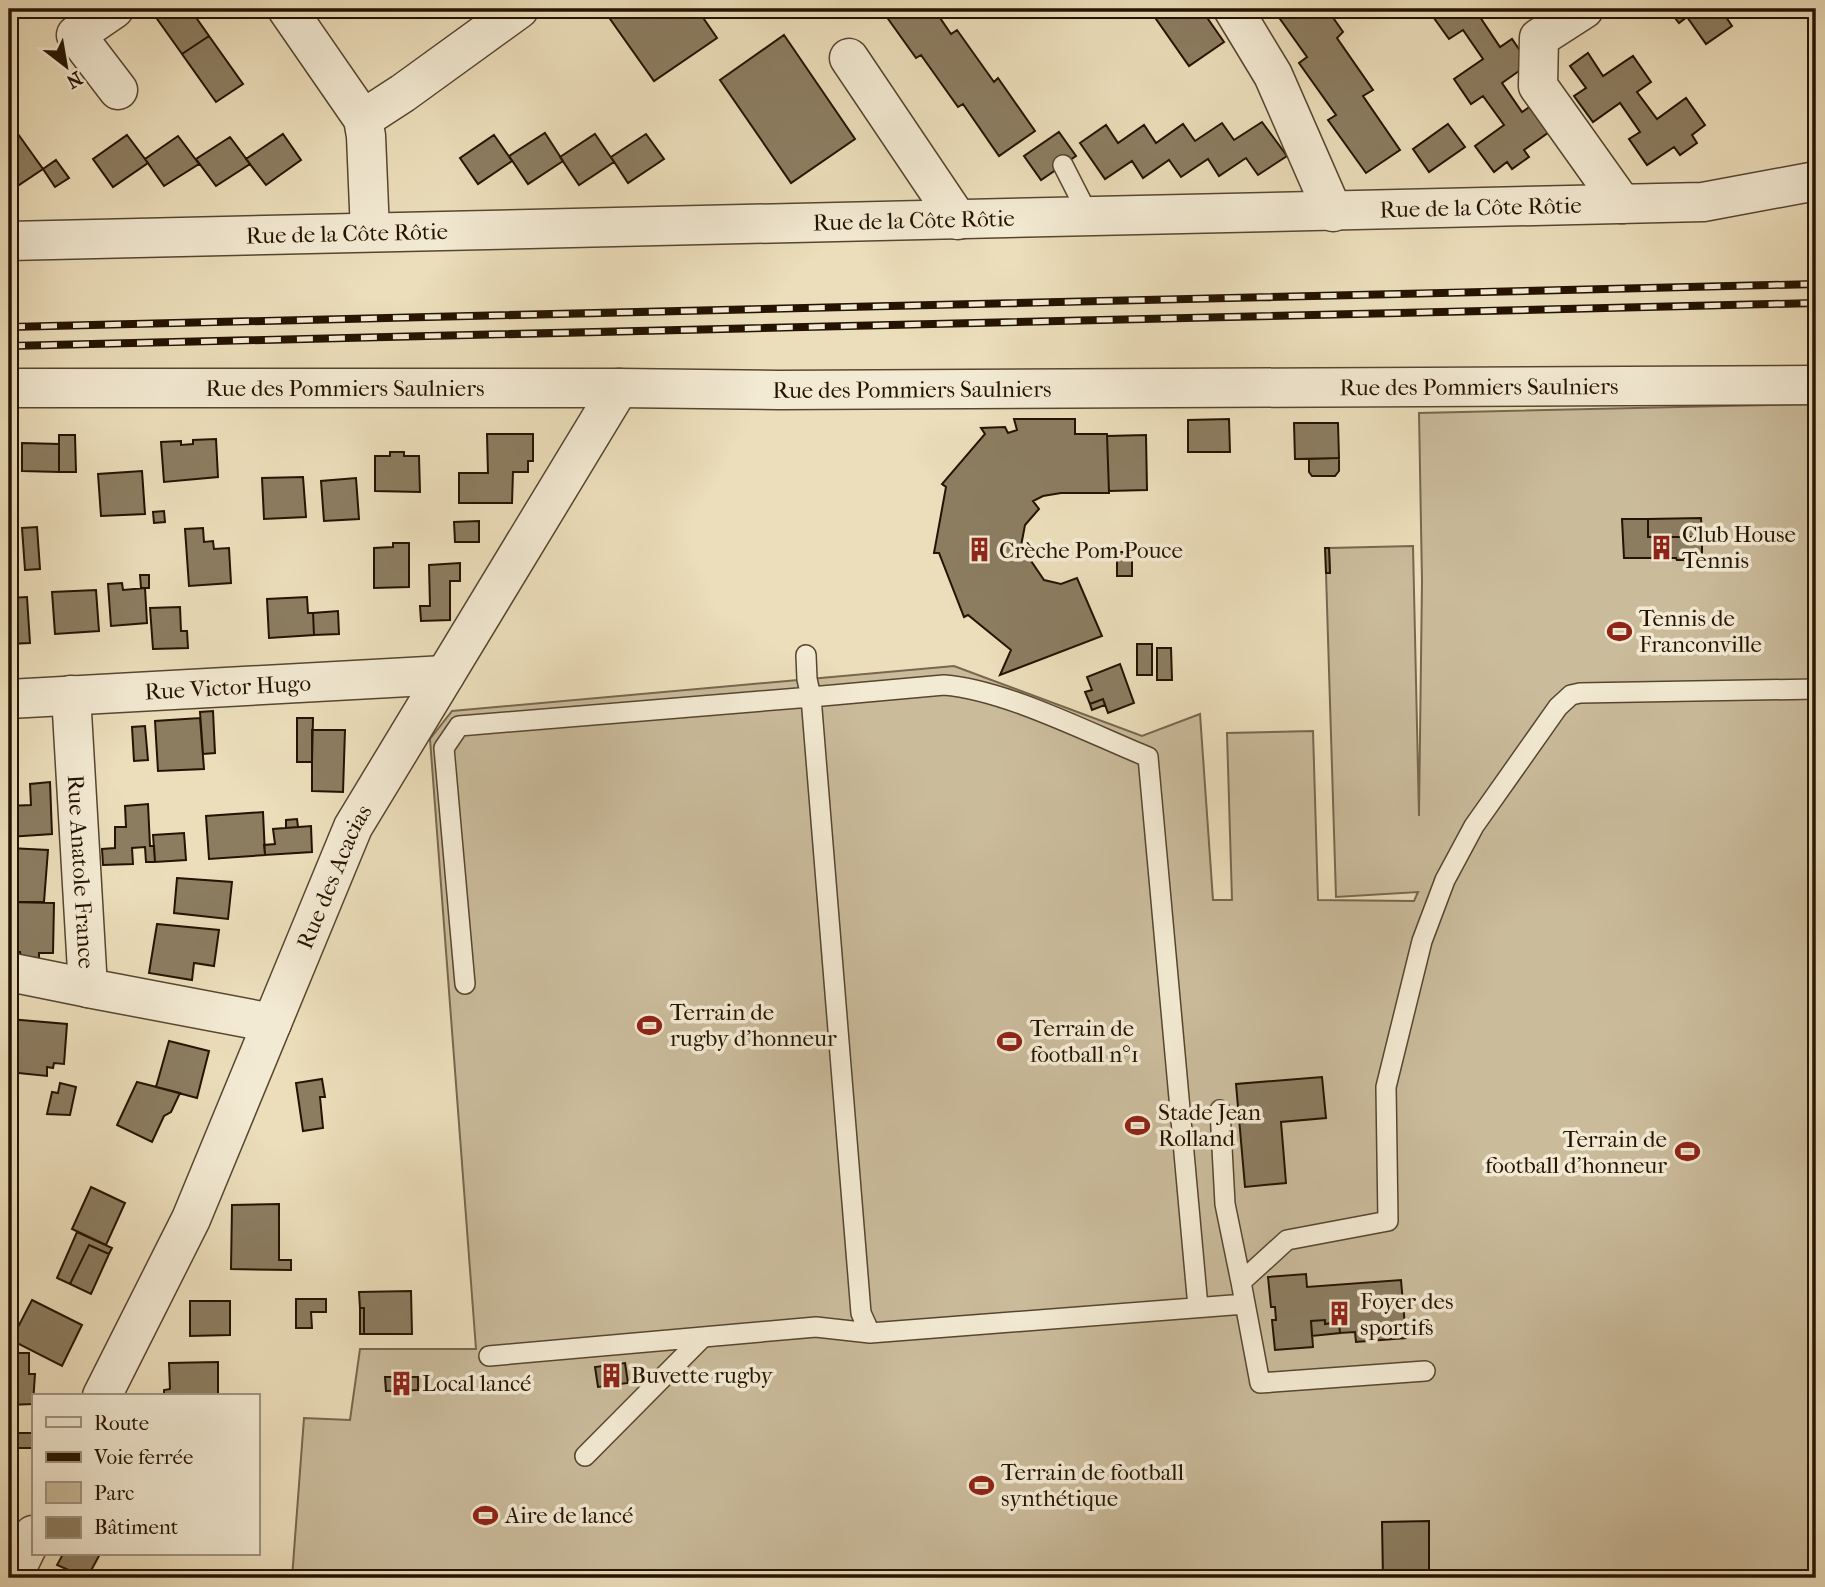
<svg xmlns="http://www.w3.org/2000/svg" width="1825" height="1587" viewBox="0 0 1825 1587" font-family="'IM FELL French Canon',serif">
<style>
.green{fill:#cabb9b;stroke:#77674e;stroke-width:2}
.building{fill:#8c7d61;stroke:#241300;stroke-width:2}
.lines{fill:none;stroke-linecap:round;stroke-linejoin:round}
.service-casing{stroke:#56462f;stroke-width:22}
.minor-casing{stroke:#56462f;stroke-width:41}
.service{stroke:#f3ead3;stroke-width:19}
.minor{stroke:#f3ead3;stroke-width:38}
.rail-casing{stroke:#241300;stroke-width:8}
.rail{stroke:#f3ead3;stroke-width:5;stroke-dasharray:16;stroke-linecap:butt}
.labels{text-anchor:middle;stroke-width:7;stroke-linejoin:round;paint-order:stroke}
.street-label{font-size:23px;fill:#241300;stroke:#f3ead3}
.poi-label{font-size:23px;fill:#241300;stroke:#f3ead3;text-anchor:start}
</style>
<rect width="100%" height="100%" fill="#ecdebb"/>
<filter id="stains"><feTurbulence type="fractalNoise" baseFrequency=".00286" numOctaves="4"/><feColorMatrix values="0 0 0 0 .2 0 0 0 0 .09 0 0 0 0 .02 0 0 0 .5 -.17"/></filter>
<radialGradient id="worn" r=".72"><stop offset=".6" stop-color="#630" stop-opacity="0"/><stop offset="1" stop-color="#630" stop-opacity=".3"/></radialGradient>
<path class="green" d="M1816 404V1578H292L304 1418 350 1420 360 1349H476L430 739 452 711 954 666 1142 736 1200 714 1213 900H1232L1227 733 1313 731 1318 900 1414 901 1418 892 1336 897 1326 573H1330L1329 548 1413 546 1419 816 1422 581 1419 413Z"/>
<path class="building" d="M150 9H190L209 36 182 54Z
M603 9H697L717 38 654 81Z
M881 9H934L951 34 957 30 994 82 998 78 1035 131 999 156 963 104 958 107 921 55 916 58Z
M1149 9H1201L1224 42 1189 66Z
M1273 9H1327L1343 32 1337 38 1373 90 1363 96 1400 150 1366 173 1328 120 1336 115 1299 63 1307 57Z
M1438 9H1492L1480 17 1500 47 1512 39 1529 64 1502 83 1522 112 1534 104 1552 130 1524 150 1529 157 1512 169 1507 162 1494 172 1475 146 1504 125 1483 96 1471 104 1454 79 1483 59 1463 30 1449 39 1431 14Z
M1668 9H1732L1724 14 1732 26 1706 44 1687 17 1679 23Z
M784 35 855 139 791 183 720 80Z
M209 36 243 84 216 102 182 54Z
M1588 53 1603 76 1633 56 1651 82 1637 92 1657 119 1686 98 1705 125 1692 135 1697 143 1680 155 1674 147 1647 165 1629 139 1640 132 1620 103 1593 122 1574 96 1586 88 1570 66Z
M1262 122 1287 156 1258 175 1246 158 1219 176 1208 159 1181 177 1169 160 1143 178 1132 161 1105 179 1080 143 1106 125 1118 143 1144 125 1156 143 1183 124 1195 141 1222 123 1234 140Z
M1448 124 1465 147 1429 172 1413 149Z
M13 127 43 169 16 187 9 176V130Z
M1059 132 1076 156 1041 180 1024 156Z
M545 133 563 161 528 184 509 156Z
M283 134 301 160 266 185 246 159Z
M595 134 614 162 579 185 560 157Z
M646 134 664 159 628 183 611 157Z
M127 135 148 163 113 187 93 159Z
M494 135 512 161 478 184 460 158Z
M178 136 199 164 164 186 145 159Z
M230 137 250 164 216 186 196 159Z
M56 160 69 178 55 187 43 169Z
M1014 419H1075V434H1107L1109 493H1061L1043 496 1033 501 1039 509 1025 525 1021 546 1044 580 1061 584 1077 578 1102 636 1000 675 1011 650 968 615 964 617 939 553H934L946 487 942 484 985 434 981 428 1005 427 1008 433 1017 430Z
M1229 419 1230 452H1188V420Z
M1294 423H1338L1339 458 1295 459Z
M487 434H533V461H528V472H513L512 503H459V473H488Z
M59 435H75L76 472H59Z
M1146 435 1147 490 1109 491 1107 436Z
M216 439 218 477 164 482 161 442 181 441V445L193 444V440Z
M22 443 59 444V472L22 471Z
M390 452H404V456H419L420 492 375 491V456H390Z
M1339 458V471L1335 476H1312L1309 472V459Z
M142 471 145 514 101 516 98 474Z
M303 477 306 517 264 519 262 478Z
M356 478 359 519 324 521 321 481Z
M164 511 165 522 154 523 153 512Z
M1701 518 1702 537H1648V519Z
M1622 519H1648V537H1702V557L1683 558V560H1677L1676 558H1624Z
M479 521V542H455L454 522Z
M37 527 40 569 25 570 22 528Z
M203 528 204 542 213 541 214 549 229 548 231 583 189 586 185 529Z
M393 543H409V587L374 588V548L393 547Z
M1325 548H1329L1330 573H1326Z
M1117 552H1132V576H1117Z
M460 563V581H450V620L421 621 420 606H430L429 565Z
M140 575H149V588H141Z
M122 583 123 590 145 588 147 623 111 626 108 584Z
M96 590 99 631 55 634 52 592Z
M27 597 30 643 9 644V598Z
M307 597 308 613H313L314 635 269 638 267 599Z
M180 607 181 631H187L188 648 153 649 150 608Z
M338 611 339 634 314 635 313 613Z
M1137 644H1152V675H1137Z
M1157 648H1171L1172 680H1157Z
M1120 664 1134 703 1108 713 1103 699 1090 704 1085 692 1092 690 1087 677Z
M1103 699 1105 705 1092 710 1090 704Z
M213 711 215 753 203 754 200 712Z
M200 718 204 769 158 771 155 721Z
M297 718H313L312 762H297Z
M145 726 148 760 134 761 132 727Z
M312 730H345L343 792 312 791Z
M50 782 52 834 9 837V806L31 805 30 784Z
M148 804 150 846H154L155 862H146L145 847 132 848 133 864 103 865 102 849 115 848V827H126L125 806Z
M263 812 265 855 209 859 206 816Z
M297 819 298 827 286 828V820Z
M311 826 312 852 265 855 264 845 275 844 273 829Z
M184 833 186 860 155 862 153 835Z
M9 848 48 850 44 902H9Z
M177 878 232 882 228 919 174 913Z
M9 902 54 903 53 953H39V958L21 957 20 952H12V937H9Z
M157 924 219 930 214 966 194 963 192 980 149 973Z
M9 1019 67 1024 64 1064 54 1063 53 1068 47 1067V1076L9 1072Z
M169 1041 209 1051 197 1098 156 1087Z
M1322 1077 1326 1118 1281 1122 1286 1183 1245 1187 1236 1084Z
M322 1079 325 1097H320L323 1128 303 1131 296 1083Z
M137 1082 180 1093 171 1112 164 1116 152 1142 117 1125Z
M60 1083 76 1087 70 1115 47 1114 52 1092 58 1093Z
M91 1187 125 1203 106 1245 72 1229Z
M279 1204V1260H291V1270L231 1269 232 1205Z
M77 1232 112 1248 109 1254 89 1245 70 1284 57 1278Z
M89 1245 109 1254 91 1294 70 1284Z
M1306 1274 1307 1287 1401 1280 1406 1338 1356 1342 1355 1332 1340 1333 1339 1322 1325 1324V1320L1311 1321 1313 1347 1275 1350 1272 1320H1276L1275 1307H1271L1268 1277Z
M411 1291 412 1334H364V1308H360L359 1292Z
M296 1299H326V1312H311L312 1328H296Z
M32 1300 82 1325 62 1366 9 1339V1325L17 1329Z
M190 1301H230V1335L190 1336Z
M360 1308H364V1334H360Z
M1325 1320V1324L1339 1322 1340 1333 1312 1336 1311 1321Z
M9 1353H29V1374H35L33 1404 9 1405Z
M218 1362V1396H164V1390L170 1389 169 1363Z
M625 1363 628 1383 598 1387 595 1367Z
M385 1377H418V1390L386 1391Z
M9 1433H32V1448H9Z
M1429 1521V1578H1383L1382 1522Z
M63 1554H100L87 1578 57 1565Z"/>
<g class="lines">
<defs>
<path id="service" d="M1063 165 1089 216
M465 984 444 748 459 726 811 697 807 679 806 655
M1220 1110 1225 1204 1241 1282
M870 1333 861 1313 811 697 944 685C1006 690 1089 733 1148 757L1198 1307
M489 1356 816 1327 870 1333 1245 1304
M1425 1371 1260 1383 1241 1282 1287 1240 1388 1221 1386 1087 1422 941 1445 880 1474 826 1558 707 1571 695 1580 693 1816 689
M585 1456 703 1337"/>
<g id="minor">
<path d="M114 9 76 35 118 90"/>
<path d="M287 9 363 119 366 136 370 232"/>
<path d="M1233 9 1273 75 1333 212"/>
<path d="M1584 9 1539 38 1538 86 1622 204"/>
<path d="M849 58 958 220"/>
<path d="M363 119 403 93 519 9"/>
<path id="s1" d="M9 241 1703 202 1816 181"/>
<path id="s2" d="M9 388H619L779 390 1816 385"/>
<path id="s3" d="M71 695 88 988 272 1023"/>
<path id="s4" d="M9 699 445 675"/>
<path d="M9 972 88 988"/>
<path id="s5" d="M102 1396 191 1219 353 827 619 388"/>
<path d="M12 1578 33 1535"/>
</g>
</defs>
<use href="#service" class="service-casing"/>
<use href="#minor" class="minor-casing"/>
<use href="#service" class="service"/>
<use href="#minor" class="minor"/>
<defs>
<path id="rail" d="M9 327 1816 284
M9 346 1816 303"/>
</defs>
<use href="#rail" class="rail-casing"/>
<use href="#rail" class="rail"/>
</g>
<defs>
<symbol id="building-bare" viewBox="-9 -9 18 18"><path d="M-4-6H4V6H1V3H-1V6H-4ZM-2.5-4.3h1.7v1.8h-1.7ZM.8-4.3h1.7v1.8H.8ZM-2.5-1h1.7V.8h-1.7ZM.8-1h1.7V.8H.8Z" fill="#8f2418" stroke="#f3ead3" stroke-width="2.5" paint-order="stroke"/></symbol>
<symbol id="stadium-bare" viewBox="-9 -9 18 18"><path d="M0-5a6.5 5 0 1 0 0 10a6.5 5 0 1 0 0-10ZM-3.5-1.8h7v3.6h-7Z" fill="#8f2418" stroke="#f3ead3" stroke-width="2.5" paint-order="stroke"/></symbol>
</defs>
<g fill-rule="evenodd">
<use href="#building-bare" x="1644" y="530" width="35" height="35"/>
<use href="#building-bare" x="962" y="532" width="35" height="35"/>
<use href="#stadium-bare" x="1602" y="614" width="35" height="35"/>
<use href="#stadium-bare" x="632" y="1008" width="35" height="35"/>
<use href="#stadium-bare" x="992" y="1024" width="35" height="35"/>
<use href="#stadium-bare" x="1120" y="1108" width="35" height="35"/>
<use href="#stadium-bare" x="1670" y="1134" width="35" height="35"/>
<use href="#building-bare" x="1322" y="1296" width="35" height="35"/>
<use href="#building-bare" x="594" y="1358" width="35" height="35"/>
<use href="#building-bare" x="384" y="1366" width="35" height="35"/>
<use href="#stadium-bare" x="964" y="1468" width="35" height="35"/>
<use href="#stadium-bare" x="468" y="1498" width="35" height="35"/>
</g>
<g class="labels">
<g class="street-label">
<text dy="8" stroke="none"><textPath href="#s1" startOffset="1472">Rue de la Côte Rôtie</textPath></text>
<text dy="8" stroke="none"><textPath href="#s1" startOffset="905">Rue de la Côte Rôtie</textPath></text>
<text dy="8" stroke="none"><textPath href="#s1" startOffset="338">Rue de la Côte Rôtie</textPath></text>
<text dy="8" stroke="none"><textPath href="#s2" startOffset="1470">Rue des Pommiers Saulniers</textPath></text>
<text dy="8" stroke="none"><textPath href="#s2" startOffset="336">Rue des Pommiers Saulniers</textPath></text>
<text dy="8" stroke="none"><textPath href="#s2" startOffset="903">Rue des Pommiers Saulniers</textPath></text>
<text dy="8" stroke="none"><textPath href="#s4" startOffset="219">Rue Victor Hugo</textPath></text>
<text dy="8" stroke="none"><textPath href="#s3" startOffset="177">Rue Anatole France</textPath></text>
<text dy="8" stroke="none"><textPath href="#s5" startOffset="569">Rue des Acacias</textPath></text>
</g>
<g class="poi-label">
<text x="1682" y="542">Club House<tspan x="1682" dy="26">Tennis</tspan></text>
<text x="999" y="558">Crèche Pom Pouce</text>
<text x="1639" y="626">Tennis de<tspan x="1639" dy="26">Franconville</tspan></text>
<text x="670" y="1020">Terrain de<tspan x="670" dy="26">rugby d'honneur</tspan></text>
<text x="1030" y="1036">Terrain de<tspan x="1030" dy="26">football n°1</tspan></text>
<text x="1158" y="1120">Stade Jean<tspan x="1158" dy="26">Rolland</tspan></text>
<text x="1667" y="1147" text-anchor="end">Terrain de<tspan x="1667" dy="26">football d'honneur</tspan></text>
<text x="1360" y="1309">Foyer des<tspan x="1360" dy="26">sportifs</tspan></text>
<text x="631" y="1383">Buvette rugby</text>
<text x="422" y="1391">Local lancé</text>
<text x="1001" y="1480">Terrain de football<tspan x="1001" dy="26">synthétique</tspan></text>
<text x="505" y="1523">Aire de lancé</text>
</g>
</g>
<rect width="1825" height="1587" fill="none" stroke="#ecdebb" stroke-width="35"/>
<rect x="10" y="10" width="1804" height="1566" fill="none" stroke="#241300" stroke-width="3.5"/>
<rect x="18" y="18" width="1790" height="1552" fill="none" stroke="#241300" stroke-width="2"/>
<rect x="32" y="1394" width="228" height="161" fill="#f3ead3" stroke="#a0947f" stroke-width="2"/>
<rect x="46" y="1417" width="35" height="10" fill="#f3ead3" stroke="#a0947f" stroke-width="2"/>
<text x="94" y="1430" font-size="21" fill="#241300">Route</text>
<rect x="46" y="1452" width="35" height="10" fill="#241300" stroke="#a0947f" stroke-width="2"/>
<text x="94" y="1464" font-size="21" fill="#241300">Voie ferrée</text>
<rect x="46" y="1482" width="35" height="21" fill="#cabb9b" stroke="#a0947f" stroke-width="2"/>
<text x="94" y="1500" font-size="21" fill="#241300">Parc</text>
<rect x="46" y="1517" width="35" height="21" fill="#8c7d61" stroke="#a0947f" stroke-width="2"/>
<text x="94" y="1534" font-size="21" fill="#241300">Bâtiment</text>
<g transform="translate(66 66) rotate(149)" stroke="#f3ead3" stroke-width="5" paint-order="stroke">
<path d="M0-5L12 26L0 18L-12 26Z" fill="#241300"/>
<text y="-10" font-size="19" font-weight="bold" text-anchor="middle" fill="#241300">N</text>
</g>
<rect width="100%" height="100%" filter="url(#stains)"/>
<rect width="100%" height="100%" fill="url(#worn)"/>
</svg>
